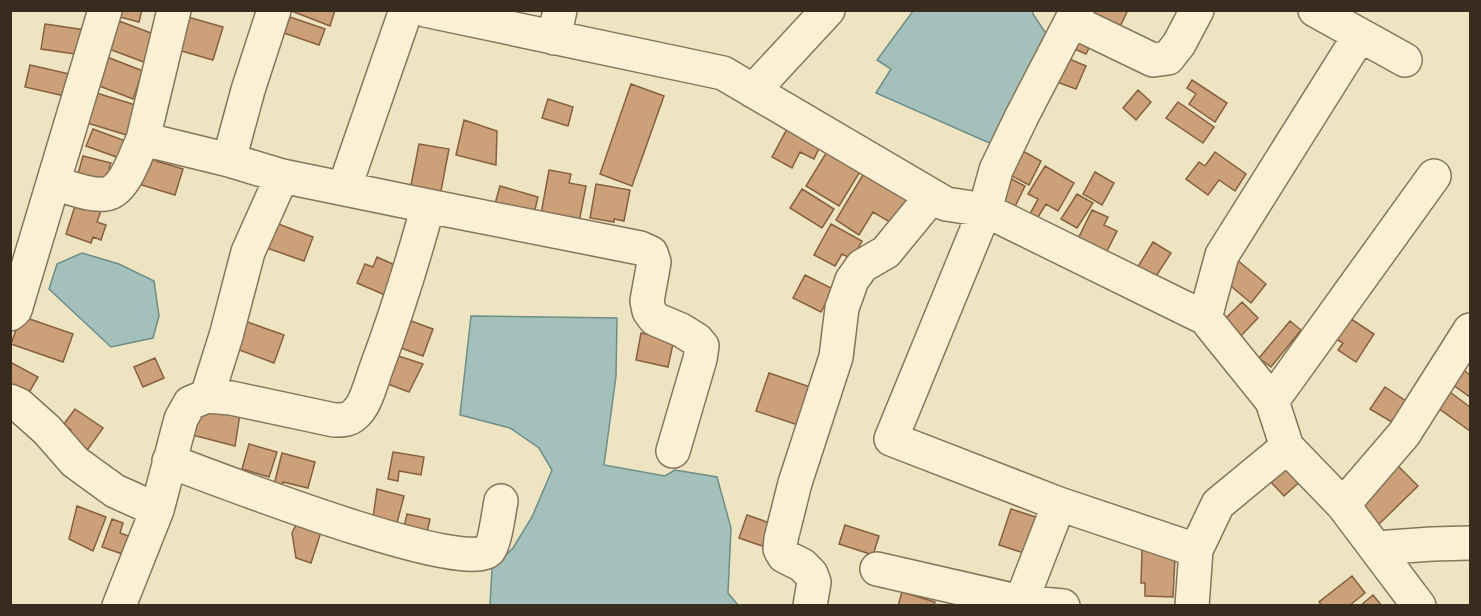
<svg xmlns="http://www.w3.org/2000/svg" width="1481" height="616" viewBox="0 0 1481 616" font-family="Georgia,serif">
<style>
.water{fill:#a4c0ba;stroke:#6b8e88;stroke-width:1.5}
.building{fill:#cca078;stroke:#86603f;stroke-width:1.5}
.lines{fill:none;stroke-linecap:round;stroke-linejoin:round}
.minor-casing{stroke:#877559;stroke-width:36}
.minor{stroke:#f9f0d5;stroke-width:33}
</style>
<rect width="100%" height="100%" fill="#eee4c2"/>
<path class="water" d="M913 11H1033V14L1053 44 1003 149 876 93 891 69 877 60Z
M82 253 119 264 154 281 159 316 153 338 111 347 49 289 57 264Z
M471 316 617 318 616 376 604 465 665 476 675 470 717 477 731 528 728 593 738 605H490L492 569 513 548 532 517 552 470 539 448 510 428 460 415Z"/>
<path class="building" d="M118 10H142L139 22 116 16Z
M289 10H335L330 26Z
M1082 10H1128L1117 33Z
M181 15 223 27 213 60 171 48Z
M290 17 325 29 319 45 284 33Z
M119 21 159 36 149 64 109 49Z
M45 24 92 31 88 56 41 49Z
M1075 35 1092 42 1086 54 1070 47Z
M107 57 143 71 133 99 97 85Z
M1067 58 1086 66 1076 89 1057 82Z
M30 65 74 75 69 97 25 87Z
M1192 80 1227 103 1215 122 1189 104 1196 94 1187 88Z
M631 84 664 96 632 186 600 174Z
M1138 90 1151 102 1136 120 1123 108Z
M93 92 139 106 130 136 84 122Z
M548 99 573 107 568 126 542 118Z
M1178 102 1214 127 1203 143 1166 118Z
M464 120 497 131 496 165 456 155Z
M93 129 128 142 122 159 86 146Z
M787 129 820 146 814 159 800 152 792 168 772 157Z
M419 144 449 149 440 196 410 190Z
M1019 149 1041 161 1029 185 1006 173Z
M828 150 861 170 839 206 806 186Z
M1215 152 1246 174 1235 191 1219 180 1208 195 1186 179 1199 162 1205 166Z
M83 156 111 163 109 168 119 171 113 191 76 181Z
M143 157 183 169 175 195 135 183Z
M1045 166 1074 183 1058 211 1046 204 1032 227 1025 223 1038 199 1028 194Z
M549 170 571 174 569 183 586 186 579 222 541 214Z
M1095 172 1114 183 1102 205 1083 194Z
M864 173 915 203 900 228 873 212 859 235 836 220Z
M1002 174 1025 186 1011 215 988 203Z
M596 184 630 190 624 221 614 219V222L590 218Z
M500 186 538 197 532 222 493 211Z
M802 189 834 209 822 228 790 208Z
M1077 194 1093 203 1077 228 1061 219Z
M77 200 102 208 97 222 106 225 101 240 93 237 91 243 66 234Z
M1092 210 1108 217 1104 225 1117 231 1105 255 1077 241Z
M273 222 313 237 304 261 264 247Z
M831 224 862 241 852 259 842 254 835 266 814 255Z
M1153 242 1171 253 1153 281 1136 270Z
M377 257 397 266 385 295 357 283 365 264 373 267Z
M1236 259 1266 284 1251 303 1220 277Z
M805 275 833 289 821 312 793 298Z
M1242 302 1258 318 1238 339 1221 323Z
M1345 315 1374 334 1356 362 1338 350 1343 343 1331 336Z
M21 316 73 334 63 362 11 344Z
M400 317 433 329 423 356 390 344Z
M239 319 284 335 274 363 229 346Z
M1290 321 1301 330 1271 367 1259 358Z
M641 333 674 339 668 367 636 360Z
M389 353 423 364 409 392 380 381Z
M155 358 164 378 143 387 134 367Z
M10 362 38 377 27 396 10 386Z
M1460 367 1470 375V397L1449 382Z
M769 373 819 390 807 428 756 411Z
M1385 387 1409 403 1395 424 1370 409Z
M1446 389 1470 407V431L1434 405Z
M200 408 240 414 235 446 185 433Z
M75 409 103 428 83 456 63 442 71 430 64 424Z
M249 444 277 452 269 477 242 469Z
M393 452 424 457 421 475 399 471 398 481 388 479Z
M282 453 315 462 308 488 283 482 282 487 274 485Z
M1287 460 1304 478 1284 496 1268 479Z
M1397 465 1418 486 1376 527 1355 506Z
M377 489 404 496 397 523 373 518Z
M77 506 106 517 93 551 69 539Z
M1011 509 1045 520 1033 556 999 545Z
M407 514 430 519 425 541 402 536Z
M747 515 773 524 765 547 739 538Z
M112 519 123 523 120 533 137 539 131 557 102 547Z
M298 521 322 529 311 563 296 558 292 533Z
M845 525 879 536 873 555 839 544Z
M1142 550 1163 551 1175 557 1173 597 1145 596V583H1141Z
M1352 576 1365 593 1349 606H1322L1319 602Z
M902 592 935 602 934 606H898Z
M1373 595 1382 606H1360Z"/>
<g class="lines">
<defs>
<path id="minor" d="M274 10 248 90 229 160 282 176 428 206
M425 10 723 73 946 204 985 210 1205 318 1272 401 1287 447 1343 505 1419 606
M1077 10 1022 116 996 170 985 210 891 439 1059 504 1196 550
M1315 10 1405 60
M1072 21 1153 60 1168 58 1179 44 1197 10
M554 38 560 10
M753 91 828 10
M143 139 174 10
M54 183C70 187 88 196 105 194 124 193 136 154 143 139L229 160
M344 189 406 10
M10 314 15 310 105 10
M1205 318 1222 255 1360 35
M207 396 226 336 248 252 282 176
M10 401 19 405 47 430 75 462 115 491 157 510
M1272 401 1434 176
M169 461C210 476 464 576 489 550 495 543 499 511 501 501
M1059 504 1021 602 1063 606
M1343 505 1404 434 1470 330
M1376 548 1432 544 1470 543
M877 569 1021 602V606
M119 606 157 510 181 419 190 403 207 396 231 398 334 420C344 420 351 420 358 411 366 403 372 380 376 369 396 315 413 261 428 206L640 248 651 253 654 262 647 301 649 311 655 319 681 330 697 340 702 346 700 359 673 451
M810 606 814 582 811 574 802 565 784 556 780 549 781 539 795 483 836 357 842 308 852 280 862 266 886 252 932 196
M1192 606 1196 550 1218 504 1287 447"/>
</defs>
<use href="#minor" class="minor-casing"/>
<use href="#minor" class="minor"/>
</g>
<rect width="1481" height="616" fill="none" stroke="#372c1d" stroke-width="24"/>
</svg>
